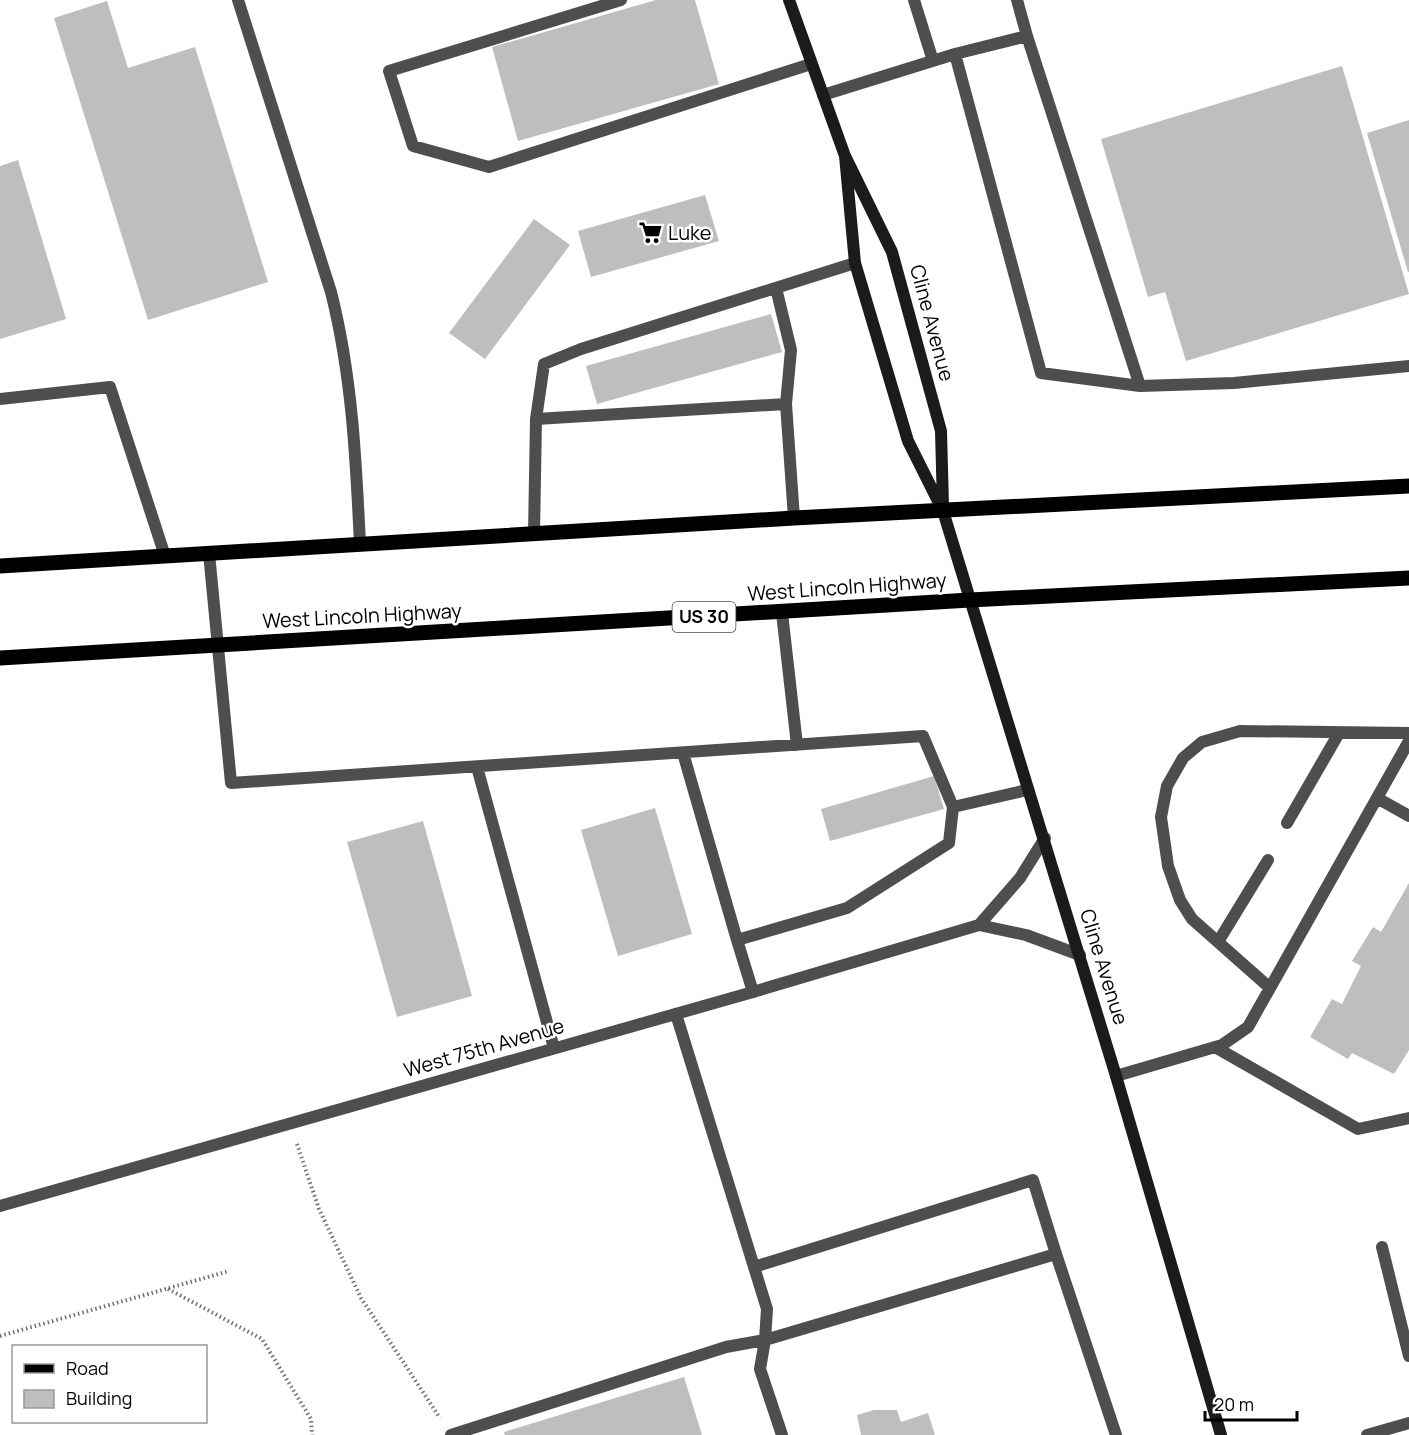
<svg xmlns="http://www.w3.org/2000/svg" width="1409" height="1435" viewBox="0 0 1409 1435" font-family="Manrope,sans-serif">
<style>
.building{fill:#bebebe}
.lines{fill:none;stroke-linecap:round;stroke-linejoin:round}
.path{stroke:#707070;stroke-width:4;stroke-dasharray:1.5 3;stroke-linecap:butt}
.lane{stroke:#4e4e4e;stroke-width:12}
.street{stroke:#4e4e4e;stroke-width:12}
.secondary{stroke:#1b1b1b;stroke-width:12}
.primary{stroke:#000;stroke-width:15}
.labels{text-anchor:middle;stroke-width:5;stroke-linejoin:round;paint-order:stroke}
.shield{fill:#fff;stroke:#4c4c4c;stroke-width:1.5}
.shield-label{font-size:18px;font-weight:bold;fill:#000}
.poi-label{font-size:20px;fill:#000;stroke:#fff;text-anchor:start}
.street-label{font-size:20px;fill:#000;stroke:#fff}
</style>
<rect width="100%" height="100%" fill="#fff"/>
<path class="building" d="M656 0H695L719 84 518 141 492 47Z
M107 1 128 68 195 47 268 282 148 320 54 18Z
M1342 66 1409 294 1186 361 1165 292 1148 297 1101 139Z
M1409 120V272H1408L1367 133Z
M18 160 66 319 0 339V166Z
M705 195 719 241 591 277 578 231Z
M534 219 570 245 485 359 449 333Z
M771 314 782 352 597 404 586 366Z
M934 776 944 809 830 841 821 809Z
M655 808 692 934 618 956 581 830Z
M423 821 472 996 397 1017 347 842Z
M1409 883V1050L1394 1074 1352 1053 1348 1059 1310 1037 1332 999 1342 1004 1361 966 1352 961 1373 927 1381 932Z
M684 1377 702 1435H505L504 1432Z
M874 1410H897L901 1422 928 1413 935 1435H861L857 1415Z"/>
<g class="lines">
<path class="path" d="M297 1144 319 1209 361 1298 440 1418
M168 1289 262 1339 311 1419 312 1435
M0 1336 229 1271"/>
<path class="lane" d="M238 0 331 292C352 375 356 459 360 544
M621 0 389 71 413 146 489 167 811 64
M914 0 933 61
M1027 36 1140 386
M955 54 1041 373 1140 386 1234 383 1409 366
M823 95 955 54 1027 36 1017 0
M776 288 791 350 786 404 794 518
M0 399 110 387 165 556
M536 419 786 404
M534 534 536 419 544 364 581 349 855 263
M209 553 231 783 923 736 953 807 949 843 847 908 737 940 753 992
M782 613 797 745
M683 753 737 940
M477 767 554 1048
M1377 798 1409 816
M953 807 1027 790
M1287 823 1339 733
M1218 942 1268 860
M1270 988 1192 919 1180 900 1168 866 1161 817 1167 786 1183 758 1202 742 1240 731 1409 733
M676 1014 767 1309 765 1340 1056 1254 1116 1435
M1215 1047 1358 1129 1409 1118
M1116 1076 1222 1045 1248 1027 1409 741
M1382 1247 1409 1356
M754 1267 1033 1180 1056 1254
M451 1435 726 1347 765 1340 760 1369 782 1435"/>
<path class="street" d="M979 925 1020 878 1045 838
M0 1206 753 992 979 925 1026 935 1080 955
M1367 1435 1409 1423"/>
<path class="secondary" d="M789 0 845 156 892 252 941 431 943 506
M845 156 855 263 908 441 943 511 1116 1076 1221 1435"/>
<path class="primary" d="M0 566 794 518 1409 486
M0 658 970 600 1409 578"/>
</g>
<defs>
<symbol id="supermarket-bare" viewBox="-9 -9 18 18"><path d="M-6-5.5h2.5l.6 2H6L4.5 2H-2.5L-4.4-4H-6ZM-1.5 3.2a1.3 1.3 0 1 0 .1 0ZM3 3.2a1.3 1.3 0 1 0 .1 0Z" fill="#000" stroke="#fff" stroke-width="2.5" paint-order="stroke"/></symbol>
</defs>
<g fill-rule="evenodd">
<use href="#supermarket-bare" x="634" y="216" width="33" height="33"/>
</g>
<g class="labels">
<rect class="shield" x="672.5" y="602" width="63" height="30" rx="4.5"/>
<g class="shield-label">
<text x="704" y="623">US 30</text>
</g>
<g class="poi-label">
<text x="668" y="240">Luke</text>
</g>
<g class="street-label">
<text transform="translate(932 323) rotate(75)" y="7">Cline Avenue</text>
<text transform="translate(847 587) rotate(-4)" y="7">West Lincoln Highway</text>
<text transform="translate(362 616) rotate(-3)" y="7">West Lincoln Highway</text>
<text transform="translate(1104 967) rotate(73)" y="7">Cline Avenue</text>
<text transform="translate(484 1048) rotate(-16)" y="7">West 75th Avenue</text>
</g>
</g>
<rect x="12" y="1345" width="195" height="78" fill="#ffffff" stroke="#999999" stroke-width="1.5"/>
<rect x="24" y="1364" width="30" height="9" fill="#000000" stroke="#999999" stroke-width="1.5"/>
<text x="66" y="1375" font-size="18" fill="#000000">Road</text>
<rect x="24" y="1390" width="30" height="18" fill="#bebebe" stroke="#999999" stroke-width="1.5"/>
<text x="66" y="1405" font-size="18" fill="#000000">Building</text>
<path d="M1205 1411v9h92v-9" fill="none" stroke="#000000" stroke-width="3"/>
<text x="1214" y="1411" font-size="18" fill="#000000" stroke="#ffffff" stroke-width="4.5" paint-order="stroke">20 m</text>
</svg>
